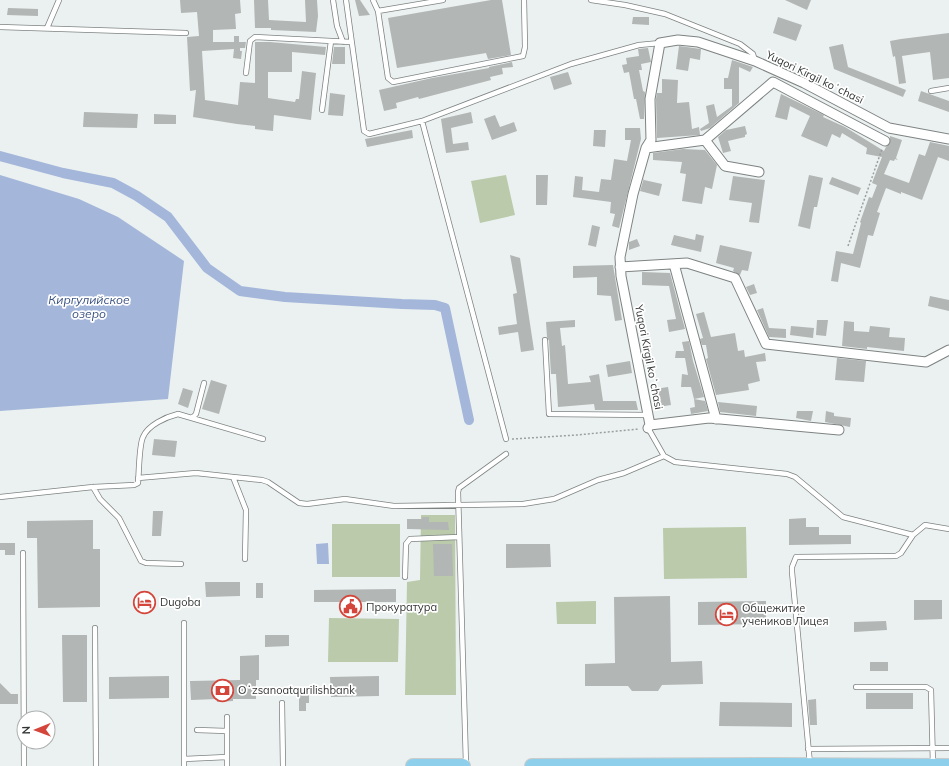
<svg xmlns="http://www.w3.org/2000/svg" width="949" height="766" viewBox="0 0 949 766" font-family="Mulish,sans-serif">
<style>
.green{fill:#bacaaa}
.water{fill:#a4b7da}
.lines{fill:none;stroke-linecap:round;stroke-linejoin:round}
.canal{stroke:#a4b7da;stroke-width:10}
.building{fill:#b2b6b4}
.service-casing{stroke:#7e8382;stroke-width:6}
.minor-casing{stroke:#7e8382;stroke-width:11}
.primary-casing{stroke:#cacbcb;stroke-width:16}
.path{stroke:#9b9f9f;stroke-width:1.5;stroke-dasharray:2 2;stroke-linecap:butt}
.service{stroke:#fff;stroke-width:4.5}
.minor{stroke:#fff;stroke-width:9}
.primary{stroke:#8ed0eb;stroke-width:14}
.labels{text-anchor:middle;stroke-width:3.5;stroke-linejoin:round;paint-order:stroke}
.street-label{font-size:11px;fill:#343636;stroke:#fff}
.poi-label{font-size:11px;fill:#343636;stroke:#fff;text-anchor:start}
.water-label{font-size:12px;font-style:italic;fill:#395181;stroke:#fff}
</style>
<rect width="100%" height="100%" fill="#ebf1f1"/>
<path class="green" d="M506 175 515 215 480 223 471 181Z
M421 515H455L456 695H405L407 582 420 580Z
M332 524H400V577H332Z
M746 527 747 578 664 579 663 528Z
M596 601V624H557L556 602Z
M329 618 399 619 398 662H328Z"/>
<path class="water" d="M0 175 79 199 118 217 184 261 168 399 0 411Z
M328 543 329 564H317L316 544Z"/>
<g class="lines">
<path class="canal" d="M0 156 63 173 113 183 137 196 168 217 207 268 240 291 285 297 402 304 435 305 445 308 469 420"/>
</g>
<path class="building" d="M180 0H240L241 13 235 14 236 29 213 30V42H234V36H239V42H246L245 48H240V51H242L241 59 233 58 234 49 202 51 205 100 238 105 240 82 255 83V42H270L326 47 325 55 292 52V72H268V98L295 102 296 99H299L302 71 316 73 311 120 274 115 273 131 255 129V126L237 124 193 117 196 90 190 91 187 37 199 36 197 12 181 13Z
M254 0H268L269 20 306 22 305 0H317L318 16 316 32 271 30V28H255Z
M355 0H360L370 15 359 16Z
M491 0H502L511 55 488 59 486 53 397 68 388 18Z
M785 0H811L807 10Z
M8 8 38 9V16L7 15Z
M633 17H649V25L632 24Z
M778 17 802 25 796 41 773 33Z
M949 33V78L933 80 930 52 915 54 902 56 906 83 899 84 895 56 893 57 890 41 901 39Z
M843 44 848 67 906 90 903 97 834 69 829 47Z
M679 46 701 49 700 60 690 58 688 71 676 69Z
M334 47H345V64H332Z
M648 48 651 62 641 64 642 70H639L643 91 645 92 644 119H640L636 99H634L629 72 624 73 622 65 627 64 626 58 639 56 638 49Z
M732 60 753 67 750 72 739 67V103L710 128 701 131 700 129 709 123 706 106 714 104 717 117 732 106V89H724V78H728Z
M512 62 513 67 502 68 503 74 490 77 491 80 419 99 418 97 396 103 397 108 384 111 379 90 432 78 489 68V67Z
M568 72 572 84 554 90 550 77Z
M662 79 678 80 677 103 689 102 692 129 699 127 700 135 657 138 656 99 657 93H662Z
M921 91 949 101V112L918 101Z
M330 93 345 95 343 116 328 115Z
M781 94 824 115 823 117 845 127 884 151 886 147 890 143V136L902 140 896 158 898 160 895 159 894 161 890 160 884 174 909 183 919 154 925 156 930 142 949 146V161L938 157 922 200 901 192V194L886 188 877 212 880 213 873 236 868 235 860 268 841 263 838 282 831 281 836 251 853 254 861 223 860 222 869 197 872 198 877 185 872 183 882 157 866 154 867 148 842 133 840 138 832 134 827 147 801 136 810 116 790 106 787 120 775 117Z
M84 112 138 114 137 128 83 127Z
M471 112 473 123 451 128 453 144 468 142 469 150 446 153 441 119Z
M154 114 176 115V124H154Z
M495 115 500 127 514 122 517 131 492 140 484 119Z
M745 126 747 134 745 135V137L728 141 731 151 723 153 718 137 726 130Z
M625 128H640L641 139 619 228 612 226 615 214 610 213 611 202 573 197 575 176 583 177 582 190 599 192 601 179 611 180 614 159 627 161 631 140H625Z
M412 130 413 138 367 147 365 139Z
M594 130H606L605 147 593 146Z
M683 149 705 150 717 165 712 189 705 187 702 204 682 201 686 174 680 173 682 162 653 160V153Z
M536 175H548L547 205H536Z
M809 175 823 178 817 207H814L810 229 798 226Z
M733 176 765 180 759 223 749 222 752 203 729 200Z
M832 177 861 188 858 195 829 184Z
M644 178V180L662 184 659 196 640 191Z
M592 225 600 227 596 247 588 245Z
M696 234 704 236 701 252 671 245 674 235 695 240Z
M637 239 640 246 629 250V242Z
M720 245 752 252 748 271 742 270 740 275 733 271 734 268 716 263Z
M510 255 520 258 534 350 521 352 518 332 499 335 498 327 517 324 513 294 517 293Z
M613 265 622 320 615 321 611 296 597 295V277L573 278V266Z
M642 272 670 273 685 329 669 332 667 320 676 319 669 286 642 285Z
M754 284 757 293 750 295 746 287Z
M930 296 949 300V311L928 306Z
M763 308 769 328 786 329V338L769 337 757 310Z
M704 312 711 337 735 333 738 351 744 350 745 357 765 353 766 361 756 362 760 381 748 384 749 390 716 395 706 359 708 358 706 345H702L700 339 703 338 696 314Z
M575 320V327L560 328 562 346 565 345 568 384 591 382 589 376 599 374 603 401H636L638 410H595L594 404 558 407 556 374H551L549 341 547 337 546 322Z
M817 320H828L826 336 816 335Z
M844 321 854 322V331L869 332 870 326 890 328 889 337 905 338 904 351 867 347V349L842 346Z
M791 326 814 328 813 338 790 335Z
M689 341 693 361 704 397 694 399 691 387H681L682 374 688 375 685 358H675L676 351H684L682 342Z
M837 358 866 361 864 382 835 380Z
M630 361 632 373 608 377 606 365Z
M211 380 227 385 219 414 202 409Z
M668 387 671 405 658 407 655 389Z
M183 388 193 391 188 408 178 404Z
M694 399 705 401 708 411 691 414 690 408 695 407Z
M718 402 757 406 756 416 720 412Z
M797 411H813L811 421 796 418Z
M826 411 834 413V416L851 418 850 427 825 422Z
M154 439 177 441 175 457 152 455Z
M153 511H163L161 536H152Z
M422 517H429V522H448L449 530 407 529V519H422Z
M806 518V527H819V535H851V544L789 545V519Z
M93 520V549H100V607L38 608 37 538H27V521Z
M0 543H15V555H5V550H0Z
M433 544H452L453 576H434Z
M506 544H550L551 567 506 568Z
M205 582H240V596L206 597Z
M256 583H263V598H256Z
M396 589V602H314V590Z
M670 596 671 662 702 661 703 684 662 685 658 691H632L628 686H585V664L615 663 614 597Z
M914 600H942V619L914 620Z
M766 601V624L698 625V602Z
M886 621 887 630 854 632V622Z
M62 635H87V702H63Z
M265 635H289V646L265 647Z
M259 655V680H256V699H233V701L217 702V699L191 700 190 681 240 680V656Z
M870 662H888V671H870Z
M169 676V698L109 699V677Z
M379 676V696L331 697 330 677Z
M0 683 11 694H18V704H0Z
M299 692H309V703H306V711H299Z
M866 693H913V709H866Z
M816 699 817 725H810L808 700Z
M720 702 792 703V727L719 726Z"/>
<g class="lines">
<defs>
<path id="service" d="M333 0 337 26 343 42
M346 0 364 131 369 134 422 121 506 439
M373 0 378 11 388 78 393 82 523 56 525 47 524 0
M591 0 625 5 665 14 740 44 753 54 755 61
M378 11 443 0
M0 27 186 33
M47 28 59 0
M246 73 250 41 255 37 351 42
M931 91 949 88
M322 110 331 41
M422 121 571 64 639 45 660 43
M545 340 549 414 648 415
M192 418 196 414 204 383
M648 428 664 456 675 462 787 474 795 477 843 517 913 535
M233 477 262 480 268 482 299 503 307 504 345 499 394 506 523 504 554 499 598 480 624 473 664 456
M138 478 196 473 233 477 246 510 245 559
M93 487 100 499 119 518 141 561 146 563 181 564
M0 497 93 487 134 485 138 483C139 473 139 445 143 437 148 425 166 417 178 414L263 439
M23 553 24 766
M405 577 406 544 410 539 459 537
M184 623V766
M95 628 96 766
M856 687H926L931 690 933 765
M282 703 283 766
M227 717V766
M197 730 227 731
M808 749 949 748
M184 759 227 757
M466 764 458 492 459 488 506 454
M810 764 792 572V567L796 557 896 556 901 553 913 535 925 525 949 529"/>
<path id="minor" d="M705 140 725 166 759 172
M646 148 705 140 773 82 885 141
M674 264 716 419
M620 267 687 263 735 278 766 344 926 362 949 350
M650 425 709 418 839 430
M648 428 650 425 621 276 620 257 633 194 646 148 651 140 650 99 660 43 678 40 698 42 755 61 804 83 889 128 949 139"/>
<path id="primary" d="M413 766H463
M532 766 775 765 949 766"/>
</defs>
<use href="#service" class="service-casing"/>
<use href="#minor" class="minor-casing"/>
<use href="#primary" class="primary-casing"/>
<path class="path" d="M848 246 882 149
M512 439 577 435 639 429"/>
<use href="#service" class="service"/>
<use href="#minor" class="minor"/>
<use href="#primary" class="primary"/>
</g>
<defs>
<symbol id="hotel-ring" viewBox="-11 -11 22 22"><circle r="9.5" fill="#fff" stroke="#d4463b" stroke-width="1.5"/><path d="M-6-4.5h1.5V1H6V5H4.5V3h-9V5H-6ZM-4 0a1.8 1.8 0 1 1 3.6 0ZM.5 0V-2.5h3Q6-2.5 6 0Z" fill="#d4463b"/></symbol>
<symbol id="civic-ring" viewBox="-11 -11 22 22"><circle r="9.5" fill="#fff" stroke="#d4463b" stroke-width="1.5"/><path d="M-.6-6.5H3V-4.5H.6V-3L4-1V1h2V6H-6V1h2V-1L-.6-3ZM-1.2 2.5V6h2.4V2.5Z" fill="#d4463b"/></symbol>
<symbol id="bank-ring" viewBox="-11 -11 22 22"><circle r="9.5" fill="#fff" stroke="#d4463b" stroke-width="1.5"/><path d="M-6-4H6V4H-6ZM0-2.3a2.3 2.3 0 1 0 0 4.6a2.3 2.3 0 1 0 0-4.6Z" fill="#d4463b"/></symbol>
</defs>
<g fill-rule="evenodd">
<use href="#hotel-ring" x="132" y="590" width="25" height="25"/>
<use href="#civic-ring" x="338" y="594" width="25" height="25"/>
<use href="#hotel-ring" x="714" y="602" width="25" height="25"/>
<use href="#bank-ring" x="210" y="678" width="25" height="25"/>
</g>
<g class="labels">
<g class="street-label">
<text transform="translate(815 77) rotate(26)" y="4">Yuqori Kirgil koʻchasi</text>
<text transform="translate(649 357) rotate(79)" y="4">Yuqori Kirgil koʻchasi</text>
</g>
<g class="poi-label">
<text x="160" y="606">Dugoba</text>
<text x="366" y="611">Прокуратура</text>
<text x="742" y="612">Общежитие<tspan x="742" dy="13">учеников Лицея</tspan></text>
<text x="238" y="694">Oʻzsanoatqurilishbank</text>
</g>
<g class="water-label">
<text x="89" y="304">Киргулийское<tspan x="89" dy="14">озеро</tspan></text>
</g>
</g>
<g transform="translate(36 730) rotate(269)"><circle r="19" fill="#ffffff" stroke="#aeafaf"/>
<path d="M0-3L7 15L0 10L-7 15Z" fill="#d4463b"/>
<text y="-6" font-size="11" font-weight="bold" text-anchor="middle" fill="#343636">N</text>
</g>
</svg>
